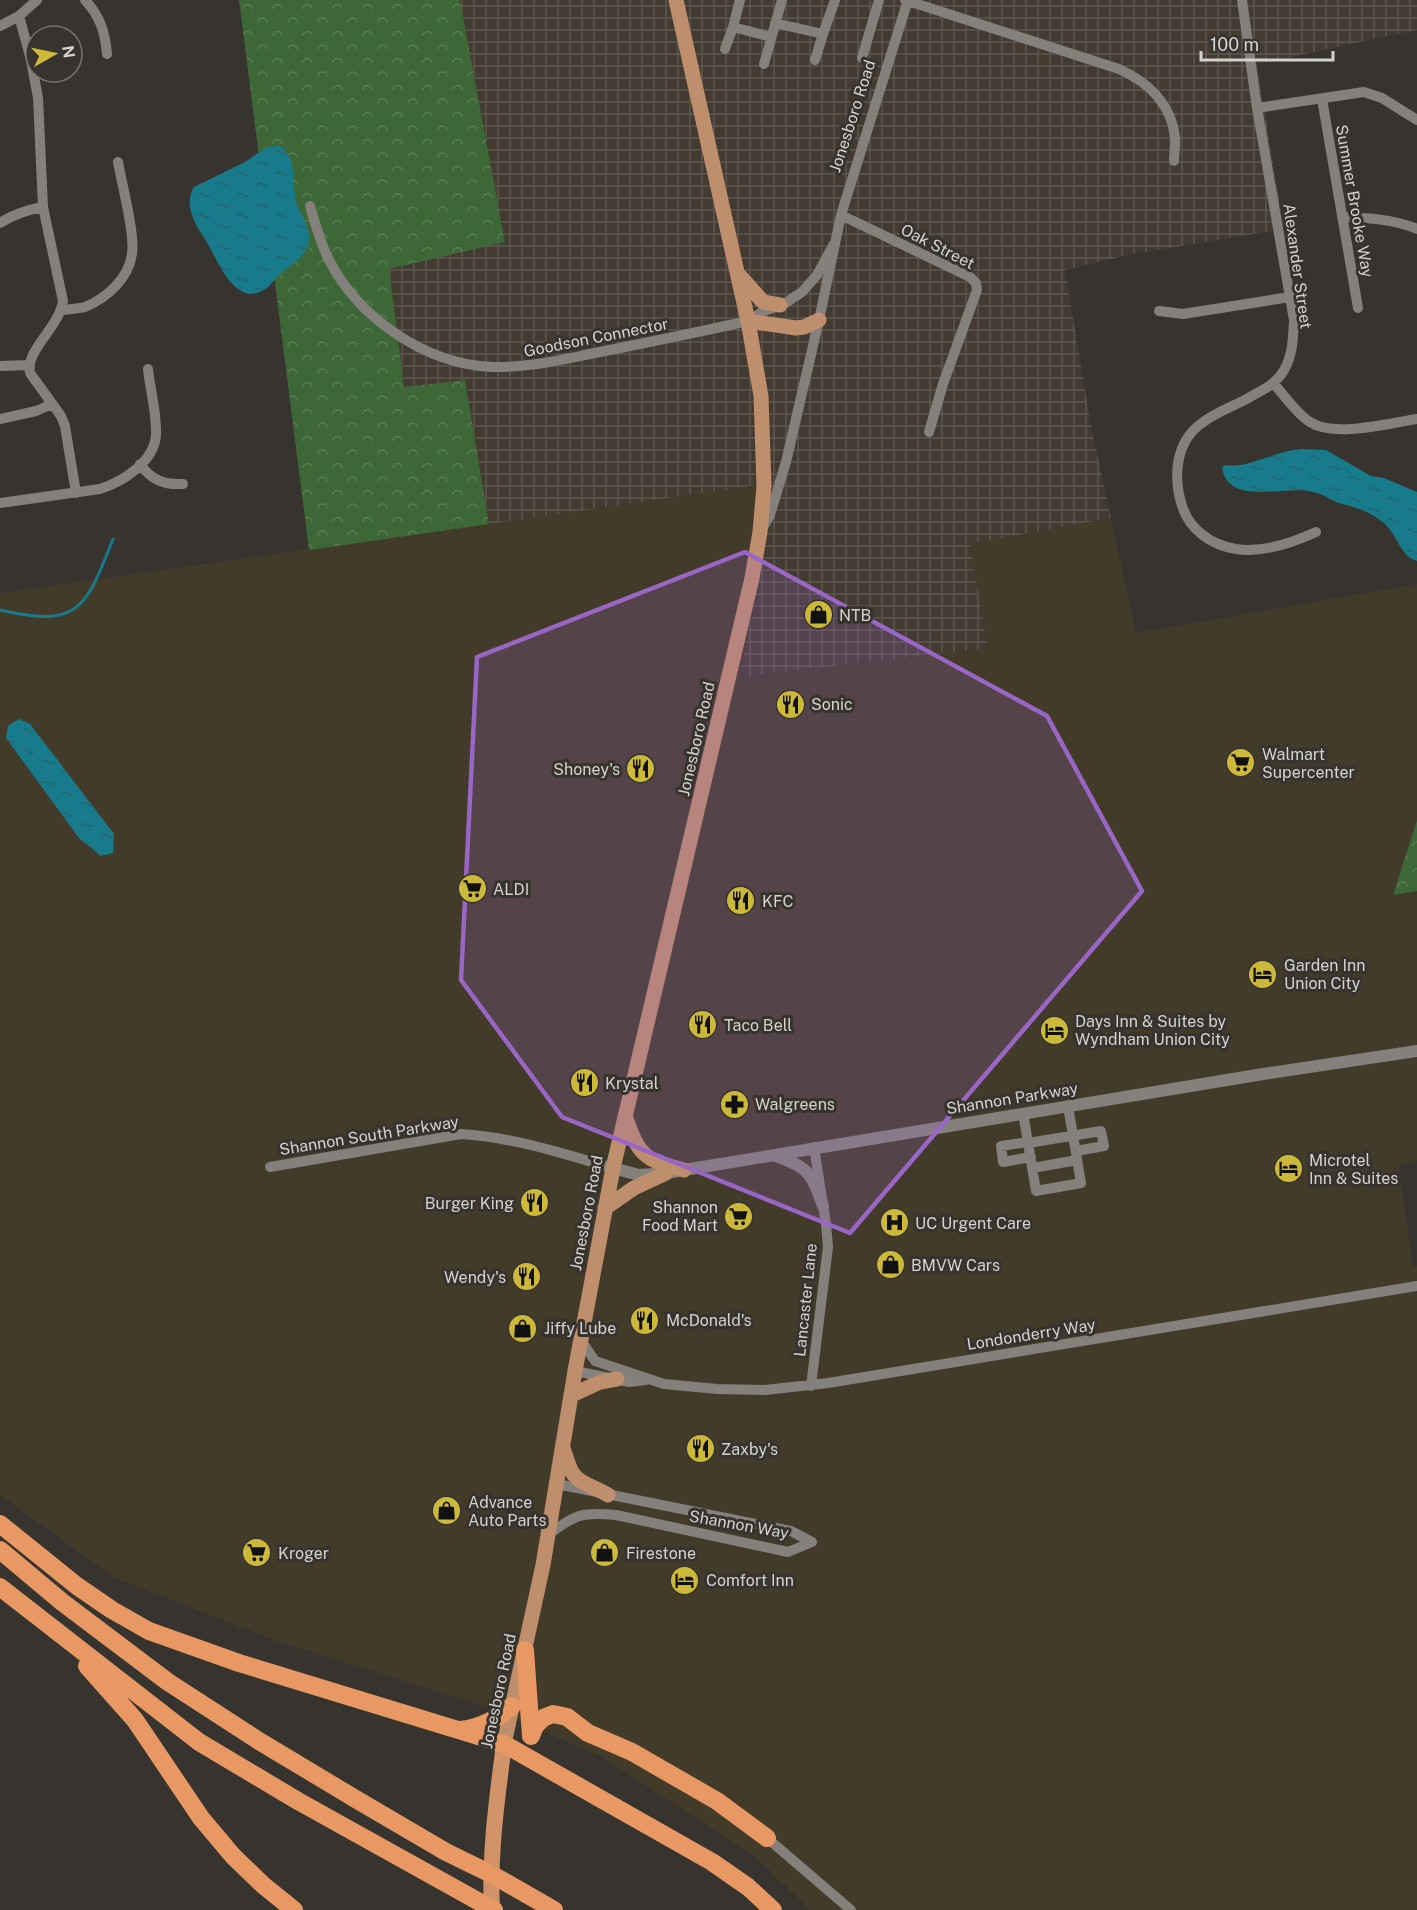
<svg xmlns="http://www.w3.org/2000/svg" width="1417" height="1910" viewBox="0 0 1417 1910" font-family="'Public Sans',sans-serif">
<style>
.commercial{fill:#433b2a}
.industrial{fill:url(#industrial-grid)}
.forest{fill:url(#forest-crowns)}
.water{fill:url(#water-ripples)}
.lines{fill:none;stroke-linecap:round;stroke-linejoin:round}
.stream{stroke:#187b8c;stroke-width:3}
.minor{stroke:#84807b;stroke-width:10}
.tertiary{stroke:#84807b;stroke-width:12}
.primary{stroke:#bf8e6d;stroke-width:15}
.trunk{stroke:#d39368;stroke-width:16}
.motorway{stroke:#e79863;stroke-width:18}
.marked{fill:#9a66c5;fill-opacity:0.2;stroke:#9a66c5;stroke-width:4.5;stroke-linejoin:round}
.labels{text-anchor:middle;stroke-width:6;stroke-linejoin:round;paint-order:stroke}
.street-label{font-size:16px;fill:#d4d2cf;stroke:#37332f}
.poi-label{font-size:16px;fill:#d4d2cf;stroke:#37332f;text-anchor:start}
</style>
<defs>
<pattern id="industrial-grid" width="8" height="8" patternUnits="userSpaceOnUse" patternTransform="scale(1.5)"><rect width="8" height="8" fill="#433b32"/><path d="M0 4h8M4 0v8" fill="none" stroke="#5d564f"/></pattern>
<pattern id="forest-crowns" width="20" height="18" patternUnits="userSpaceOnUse" patternTransform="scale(1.5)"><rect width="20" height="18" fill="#3e6737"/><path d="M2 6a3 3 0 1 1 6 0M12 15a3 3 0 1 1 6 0" fill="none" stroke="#597c53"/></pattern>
<pattern id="water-ripples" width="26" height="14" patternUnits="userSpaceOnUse" patternTransform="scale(1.5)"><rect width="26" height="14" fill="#187b8c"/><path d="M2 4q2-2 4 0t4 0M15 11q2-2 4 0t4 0" fill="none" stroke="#28636d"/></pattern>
</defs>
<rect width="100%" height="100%" fill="#37332f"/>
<path class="commercial" d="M764 484 757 585 739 677 988 648 970 544 1111 518 1136 633 1417 584V820L1393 895 1417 891V1160L1399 1166 1413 1266H1417V1910H810L759 1860 601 1756 481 1705 282 1643 113 1577 0 1495V593Z"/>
<path class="industrial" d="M460 0H1417V30L1257 64 1284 229 1132 254 1065 270 1090 420 1111 518 970 544 988 648 739 677 757 585 764 484 489 524 465 380 404 387 389 269 505 241Z"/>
<path class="forest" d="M239 0H460L505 242 389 269 404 387 465 380 489 524 309 550Z
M1417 820V891L1393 895Z"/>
<path class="water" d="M280 146C283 149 287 152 289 156 295 166 293 188 296 201 300 216 313 229 308 245 304 259 286 267 276 278 273 281 271 285 267 288 262 292 252 296 245 293 223 282 217 257 204 238 195 223 183 205 194 187L245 162 267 147Z
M1301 449 1326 450 1371 476 1384 478 1417 492V561C1401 557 1397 535 1385 524 1370 511 1357 508 1339 503 1331 500 1323 494 1314 492 1286 484 1228 508 1222 467L1225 465C1249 469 1274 451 1301 449Z
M19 719 30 724 114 834 113 853 101 856 79 838 6 738 8 726Z"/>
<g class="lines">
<path class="stream" d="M0 610C80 629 86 607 113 539"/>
<path class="minor" d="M85 0C100 16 105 32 107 54
M905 0 1119 69C1148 82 1171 104 1175 137 1176 144 1174 153 1174 161
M1242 0 1257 108 1294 320C1293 339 1293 360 1280 376 1272 386 1261 391 1250 397 1235 406 1216 412 1202 423 1175 442 1173 477 1182 506 1190 530 1211 545 1236 549 1262 553 1292 543 1316 532
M19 16 31 60 38 98 43 207 63 301C59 328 25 350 30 373L61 416 65 426 76 493
M775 23 823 34 835 0
M0 26 19 16 37 0
M733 27 740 0
M725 49 733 27 771 37
M862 58 879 0
M815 60 823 34
M764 64 782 0
M1322 99 1358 308
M1257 108 1364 92 1382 98 1417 120
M310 206C315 224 320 241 328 258 358 318 425 364 492 367 529 368 564 359 600 352 650 342 699 332 748 321L764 311 784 304 802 292 817 275 834 244
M841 215 970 277 976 283 977 290 943 384 929 432
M1342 217C1368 218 1393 219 1417 229
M0 223C14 214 26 210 43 207
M62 310C69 309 78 309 85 307 107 298 129 278 132 254 135 233 122 185 118 162
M1159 311 1183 314 1290 297
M0 366 29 365
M1274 384C1285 396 1296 413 1310 422 1334 438 1389 423 1417 419
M0 419 36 411 52 404
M140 464C151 480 164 485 183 484
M0 503 100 489C122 482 155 462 156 434 157 414 150 389 148 369
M762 529 770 515 786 462 819 320 841 215 908 0
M1023 1113 1036 1191 1081 1183 1068 1106
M1028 1142 1001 1146 1003 1162 1031 1157
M1028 1143 1101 1131 1104 1146 1076 1151
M270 1167 461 1134C513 1137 563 1154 613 1168
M1033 1168 1077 1160
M581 1340 595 1361 664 1384 717 1389 765 1390 828 1383 1417 1286
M575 1371 629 1382 646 1380
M811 1386 828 1247 826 1224 814 1147
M557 1484 791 1531 812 1542
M549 1534C576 1514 582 1512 616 1515L788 1552 812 1542
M767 1838 851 1910"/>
<path class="tertiary" d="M775 1156C809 1167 811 1173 823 1206
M613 1168 639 1175 666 1173 1263 1074 1417 1051"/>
<path class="primary" d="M740 276 763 302 780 305
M748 321 796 328 804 327 819 320
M625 1116C639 1155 643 1160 684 1170
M605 1208 634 1188 666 1173
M572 1395 600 1382 617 1379
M563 1448C566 1456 569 1469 574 1475 582 1485 598 1488 608 1495
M504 1744 543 1565 575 1371 613 1168 752 578 760 532 764 486 761 396 748 321 676 0"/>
<path class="trunk" d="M492 1910C489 1855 497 1799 504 1744"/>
<path class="motorway" d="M0 1524 77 1586 112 1610 149 1631 239 1663 504 1744 712 1862 748 1887 773 1910
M0 1550 62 1602 168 1682 259 1741 359 1801 446 1852 491 1874 554 1910
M0 1587 199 1742 298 1801 494 1910
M525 1650 531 1736
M87 1666 135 1720 201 1818 233 1856 263 1885 294 1910
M460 1730C480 1728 496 1720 512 1706
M531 1736 535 1726 543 1718 553 1714 567 1717 588 1733 632 1752 717 1801 767 1838"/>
</g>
<path class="marked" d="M745 552 1047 716 1142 891 850 1233 562 1117 461 980 477 657Z"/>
<defs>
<symbol id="shop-disc" viewBox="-11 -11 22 22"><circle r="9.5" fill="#ccb939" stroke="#37332f"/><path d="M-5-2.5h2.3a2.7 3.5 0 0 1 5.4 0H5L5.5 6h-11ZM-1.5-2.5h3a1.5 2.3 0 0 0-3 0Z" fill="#111"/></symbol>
<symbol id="restaurant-disc" viewBox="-11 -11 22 22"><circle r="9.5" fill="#ccb939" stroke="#37332f"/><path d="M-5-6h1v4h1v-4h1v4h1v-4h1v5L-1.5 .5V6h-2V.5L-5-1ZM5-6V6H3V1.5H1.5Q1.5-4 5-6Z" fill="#111"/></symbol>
<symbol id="supermarket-disc" viewBox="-11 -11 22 22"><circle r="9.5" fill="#ccb939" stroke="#37332f"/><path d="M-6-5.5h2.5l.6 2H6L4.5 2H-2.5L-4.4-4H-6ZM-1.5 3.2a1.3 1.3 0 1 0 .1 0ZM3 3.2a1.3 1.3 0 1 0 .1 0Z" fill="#111"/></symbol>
<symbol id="hotel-disc" viewBox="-11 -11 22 22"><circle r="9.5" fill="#ccb939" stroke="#37332f"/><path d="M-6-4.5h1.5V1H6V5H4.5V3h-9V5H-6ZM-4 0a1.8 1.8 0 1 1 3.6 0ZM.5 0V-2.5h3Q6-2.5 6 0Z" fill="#111"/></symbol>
<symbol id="pharmacy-disc" viewBox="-11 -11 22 22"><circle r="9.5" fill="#ccb939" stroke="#37332f"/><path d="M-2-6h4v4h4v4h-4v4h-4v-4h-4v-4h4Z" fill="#111"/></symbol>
<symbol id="hospital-disc" viewBox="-11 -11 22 22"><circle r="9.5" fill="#ccb939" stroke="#37332f"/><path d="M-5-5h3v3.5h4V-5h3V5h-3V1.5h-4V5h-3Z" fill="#111"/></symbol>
</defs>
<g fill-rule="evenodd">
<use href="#shop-disc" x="802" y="598" width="33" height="33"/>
<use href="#restaurant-disc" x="774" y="688" width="33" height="33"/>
<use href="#supermarket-disc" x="1224" y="746" width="33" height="33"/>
<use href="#restaurant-disc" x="624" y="752" width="33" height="33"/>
<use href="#supermarket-disc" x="456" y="872" width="33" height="33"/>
<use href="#restaurant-disc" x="724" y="884" width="33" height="33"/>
<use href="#hotel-disc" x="1246" y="958" width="33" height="33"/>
<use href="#restaurant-disc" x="686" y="1008" width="33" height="33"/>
<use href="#hotel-disc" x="1038" y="1014" width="33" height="33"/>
<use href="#restaurant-disc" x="568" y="1066" width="33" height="33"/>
<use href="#pharmacy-disc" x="718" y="1088" width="33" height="33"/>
<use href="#hotel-disc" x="1272" y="1152" width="33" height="33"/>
<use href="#restaurant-disc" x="518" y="1186" width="33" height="33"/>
<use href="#supermarket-disc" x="722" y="1200" width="33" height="33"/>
<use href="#hospital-disc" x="878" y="1206" width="33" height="33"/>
<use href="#shop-disc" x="874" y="1248" width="33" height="33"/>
<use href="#restaurant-disc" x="510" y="1260" width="33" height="33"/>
<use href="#restaurant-disc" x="628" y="1304" width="33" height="33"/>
<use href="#shop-disc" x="506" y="1312" width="33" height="33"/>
<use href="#restaurant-disc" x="684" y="1432" width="33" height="33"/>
<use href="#shop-disc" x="430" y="1494" width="33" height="33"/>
<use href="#supermarket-disc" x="240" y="1536" width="33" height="33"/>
<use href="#shop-disc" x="588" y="1536" width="33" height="33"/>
<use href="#hotel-disc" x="668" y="1564" width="33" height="33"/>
</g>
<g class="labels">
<g class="street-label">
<text transform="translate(852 116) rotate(-72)" y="6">Jonesboro Road</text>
<text transform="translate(1355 201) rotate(80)" y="6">Summer Brooke Way</text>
<text transform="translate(938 246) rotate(27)" y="6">Oak Street</text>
<text transform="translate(1298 266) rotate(82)" y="6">Alexander Street</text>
<text transform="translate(596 337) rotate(-11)" y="6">Goodson Connector</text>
<text transform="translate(696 739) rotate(-77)" y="6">Jonesboro Road</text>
<text transform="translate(1012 1098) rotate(-9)" y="6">Shannon Parkway</text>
<text transform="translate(369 1135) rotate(-9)" y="6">Shannon South Parkway</text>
<text transform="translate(586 1213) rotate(-79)" y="6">Jonesboro Road</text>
<text transform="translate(805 1300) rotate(-84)" y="6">Lancaster Lane</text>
<text transform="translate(1031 1334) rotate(-9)" y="6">Londonderry Way</text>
<text transform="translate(739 1524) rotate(10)" y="6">Shannon Way</text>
<text transform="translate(498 1691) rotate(-78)" y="6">Jonesboro Road</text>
</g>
<g class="poi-label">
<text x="839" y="621">NTB</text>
<text x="811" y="710">Sonic</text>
<text x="1262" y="760">Walmart<tspan x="1262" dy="18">Supercenter</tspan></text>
<text x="620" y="775" text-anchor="end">Shoney's</text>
<text x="493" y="895">ALDI</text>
<text x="762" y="907">KFC</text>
<text x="1284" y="971">Garden Inn<tspan x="1284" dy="18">Union City</tspan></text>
<text x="1075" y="1027">Days Inn &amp; Suites by<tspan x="1075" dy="18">Wyndham Union City</tspan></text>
<text x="724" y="1031">Taco Bell</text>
<text x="605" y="1089">Krystal</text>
<text x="755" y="1110">Walgreens</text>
<text x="1309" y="1166">Microtel<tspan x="1309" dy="18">Inn &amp; Suites</tspan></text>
<text x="514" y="1209" text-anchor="end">Burger King</text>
<text x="718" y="1213" text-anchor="end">Shannon<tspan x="718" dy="18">Food Mart</tspan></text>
<text x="915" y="1229">UC Urgent Care</text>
<text x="911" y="1271">BMVW Cars</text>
<text x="506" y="1283" text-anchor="end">Wendy's</text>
<text x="666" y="1326">McDonald's</text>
<text x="544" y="1334">Jiffy Lube</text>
<text x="721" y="1455">Zaxby's</text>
<text x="468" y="1508">Advance<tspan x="468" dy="18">Auto Parts</tspan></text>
<text x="278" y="1559">Kroger</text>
<text x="626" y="1559">Firestone</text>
<text x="706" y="1586">Comfort Inn</text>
</g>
</g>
<g transform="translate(54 54) rotate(81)"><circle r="28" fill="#37332f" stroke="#76736f" stroke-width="1.5"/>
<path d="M0-4.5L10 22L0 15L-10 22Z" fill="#ccb939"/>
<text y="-9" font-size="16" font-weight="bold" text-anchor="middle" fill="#d4d2cf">N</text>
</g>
<path d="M1201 51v9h132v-9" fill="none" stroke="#d4d2cf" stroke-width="3"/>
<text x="1210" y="51" font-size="18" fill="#d4d2cf" stroke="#37332f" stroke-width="4.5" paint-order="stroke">100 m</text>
</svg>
